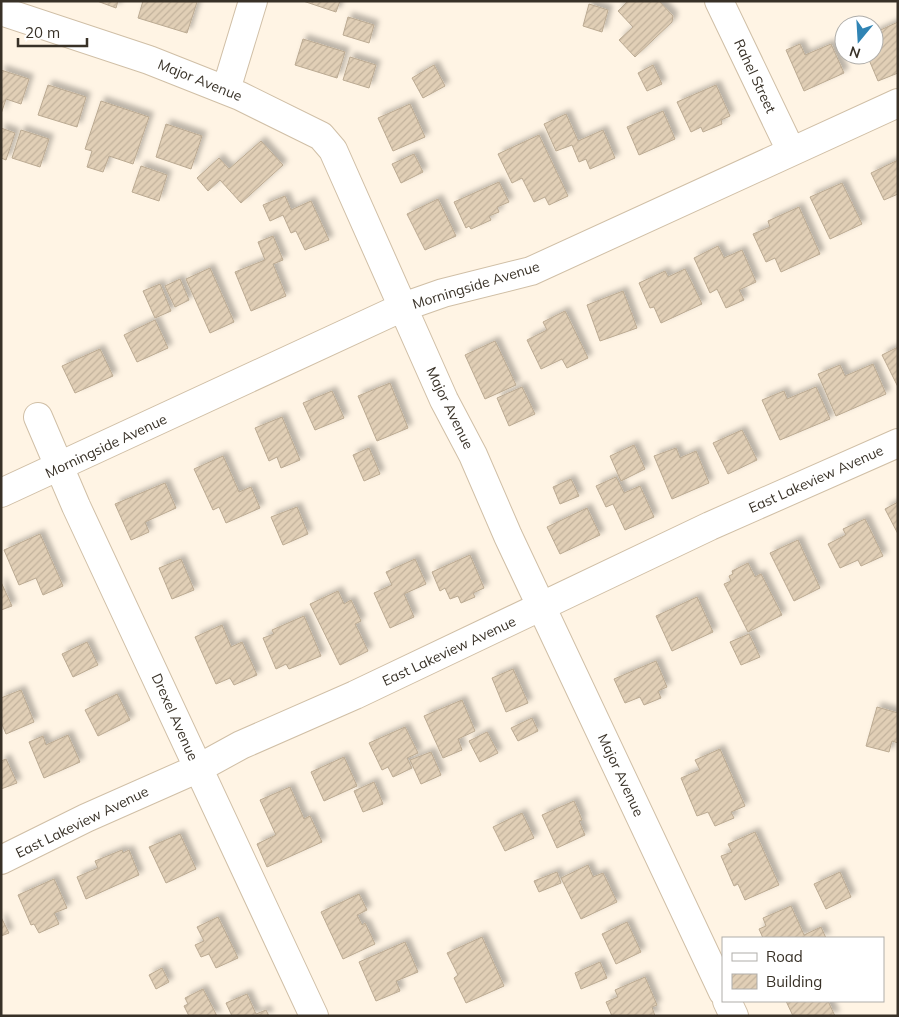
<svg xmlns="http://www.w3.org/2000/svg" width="899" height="1017" viewBox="0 0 899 1017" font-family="Mulish,sans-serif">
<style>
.building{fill:url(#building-hatch);stroke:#bbaa92;filter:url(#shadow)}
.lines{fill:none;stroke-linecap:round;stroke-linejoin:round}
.minor-casing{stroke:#d0bfa6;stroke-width:30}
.minor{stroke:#fff;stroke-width:28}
.labels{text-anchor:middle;stroke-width:4;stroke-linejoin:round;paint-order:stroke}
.street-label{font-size:14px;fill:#383127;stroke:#fff}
</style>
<defs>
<pattern id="building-hatch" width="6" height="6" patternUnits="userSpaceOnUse" patternTransform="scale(1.25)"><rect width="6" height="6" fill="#e1cfb6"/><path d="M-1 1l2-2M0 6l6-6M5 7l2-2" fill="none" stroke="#c2b29c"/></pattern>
<filter id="shadow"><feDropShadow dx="4.5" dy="-4.5" stdDeviation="2.5" flood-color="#0004"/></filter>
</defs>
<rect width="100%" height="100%" fill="#fff4e4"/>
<path class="building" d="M97 1H118L116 8Z
M143 1 197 2 187 33 138 18Z
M303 1H340L336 12Z
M628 1H659L673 16 672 22 635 57 619 40 633 27 618 11Z
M589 4 608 10 602 32 583 26Z
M348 17 374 25 369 43 343 35Z
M898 22V73L878 81 867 55H874V33Z
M303 39 345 52 337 78 295 65Z
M800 44 805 55 831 44 844 73 804 91 786 50Z
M350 57 376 65 369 88 343 80Z
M434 65 445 86 423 98 412 78Z
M653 65 662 84 647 91 638 73Z
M1 70 29 79 21 104 6 99 1 114Z
M48 85 86 97 77 127 38 115Z
M716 85 730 116 721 120 722 124 703 132 701 127 691 132 677 102Z
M101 101 149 117 133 164 109 156 103 172 87 167 92 151 85 149Z
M410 104 425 137 393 151 378 118Z
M663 111 675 139 639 155 627 127Z
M566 114 578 141 603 130 615 158 590 169 586 159 579 162 572 145 556 151 544 124Z
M166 124 202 136 191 169 156 157Z
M1 128 15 133 6 160 1 158Z
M21 130 49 139 40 167 12 158Z
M539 135 568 196 549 205 545 197 534 202 522 178 512 183 498 154Z
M261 141 283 165 241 203 220 180 208 191 197 178 219 158 229 169Z
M414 154 423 172 401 183 392 164Z
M898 160V194L884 200 871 173Z
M141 166 167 175 159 201 132 192Z
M499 182 509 202 497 207 499 212 489 216 491 220 471 229 469 226 466 228 454 202Z
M842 183 862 224 830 239 810 197Z
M285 196 291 210 311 201 329 240 305 250 296 231 291 233 283 215 270 221 263 205Z
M438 199 456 236 425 250 407 214Z
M799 207 820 254 781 272 775 258 766 262 753 234 770 227 768 221Z
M273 236 283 260 273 264 286 296 251 311 235 272 265 260 258 242Z
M718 246 724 258 742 250 756 282 739 290 744 300 726 308 717 289 710 293 694 258Z
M210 268 234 322 210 333 186 279Z
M685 269 702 304 661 323 654 307 650 308 639 283 665 271 668 277Z
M180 279 189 300 175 307 165 286Z
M160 284 171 311 155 318 143 291Z
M623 291 637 328 600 341 587 305Z
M565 311 588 358 567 368 562 359 541 369 527 340 547 330 543 322Z
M155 320 168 348 137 362 124 335Z
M495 341 516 385 485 399 465 355Z
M898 347V387L882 355Z
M100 349 113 376 75 393 62 366Z
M873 364 886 394 836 416 818 374 840 365 845 376Z
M390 383 408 428 377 441 358 396Z
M522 387 535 414 509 426 497 398Z
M816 387 830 419 780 440 762 400 784 391 787 399Z
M332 391 344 418 315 430 303 403Z
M282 417 300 460 281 468 277 457 269 461 255 428Z
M742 430 757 460 728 474 713 443Z
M634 445 645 469 621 481 610 456Z
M369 448 380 474 364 481 353 455Z
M676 448 680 458 696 451 709 483 672 499 654 456Z
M223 456 239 492 251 487 260 508 226 523 219 507 213 510 194 469Z
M616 477 624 493 640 486 654 517 625 530 613 504 606 507 596 486Z
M571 479 579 496 560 504 553 487Z
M165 483 176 508 145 522 149 532 131 540 115 504Z
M898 502V534L885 509Z
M297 507 308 534 283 545 271 517Z
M587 508 600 535 560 554 547 527Z
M865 519 883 556 861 566 858 560 840 568 828 544 846 535 843 529Z
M40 534 63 586 43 595 36 578 19 585 4 550Z
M798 540 820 588 794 601 770 553Z
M470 555 484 588 473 593 475 597 461 603 458 596 450 599 445 588 440 591 432 572Z
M181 559 194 590 172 599 159 568Z
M415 559 426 584 404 594 414 617 390 628 374 593 392 585 386 572Z
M748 563 755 577 761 574 782 615 748 632 724 584 731 581 729 576 733 574 732 571Z
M1 582 12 606 1 610Z
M338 591 344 604 351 600 361 621 355 624 368 651 340 665 310 604Z
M697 597 713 632 672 651 656 616Z
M304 616 321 656 289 669 286 664 276 669 263 638 274 634 272 630Z
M222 625 231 647 242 642 257 675 234 685 230 678 216 684 195 637Z
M749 634 760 657 741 665 730 642Z
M87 642 98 665 73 677 62 654Z
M656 661 667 687 658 691 661 698 644 705 640 697 625 703 614 679Z
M513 669 528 703 506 712 492 678Z
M21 690 34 722 6 734 1 722V698Z
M117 694 130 720 98 736 85 710Z
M462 700 475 731 458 739 462 750 443 758 424 716Z
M877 707 898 713V743L892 741 889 752 866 746Z
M532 718 538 731 518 741 511 728Z
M405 727 418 753 407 758 412 768 393 777 388 767 382 770 369 743Z
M487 732 498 753 480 762 469 741Z
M68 735 80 762 44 778 29 742 43 736 46 745Z
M720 749 745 806 731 812 734 818 715 826 708 812 697 816 681 778 700 770 695 760Z
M431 752 441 775 421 784 410 760Z
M344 757 357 786 324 801 311 772Z
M6 759 17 783 1 789V761Z
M374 782 383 804 363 812 354 791Z
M290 787 304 819 310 816 322 842 267 867 257 844 276 835 260 800Z
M574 801 582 820 579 821 585 835 557 848 542 815Z
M522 813 534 838 505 851 493 827Z
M755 832 779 885 745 900 738 884 734 886 721 856 732 852 728 844Z
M180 834 196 869 166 883 149 847Z
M122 850 123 853 129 850 139 875 86 899 77 877 98 868 95 861Z
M588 865 593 877 603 873 617 902 581 919 561 878Z
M557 872 561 883 539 892 534 881Z
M840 872 851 897 826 909 814 884Z
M54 879 67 908 54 913 59 924 39 933 34 924 31 925 18 895Z
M359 894 367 910 357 915 362 925 365 923 375 944 343 959 321 912Z
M791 906 804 935 821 927 826 938H763L759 929 766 926 763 918Z
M1 917 9 933 1 936Z
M218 917 238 958 216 968 209 954 201 957 195 945 204 941 197 927Z
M627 922 641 952 616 964 602 934Z
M482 937 504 986 466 1003 454 978 458 975 447 953Z
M405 942 418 972 396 981 400 991 376 1001 359 962Z
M600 962 607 978 581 989 575 973Z
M162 968 169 982 156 989 149 975Z
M645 977 657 1005 652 1007 655 1016H612L606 1002 618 997 615 990Z
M203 989 217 1016H189L184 1006 188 1004 185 998Z
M247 994 256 1014 266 1010 269 1016H232L226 1003Z
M786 1001H828L835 1016H793Z"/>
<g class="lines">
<defs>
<path id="minor" d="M719 1 791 151
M1 11 149 60 240 96 321 136 333 150 444 400 473 455 508 536 723 992
M226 90 253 1
M38 417 76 506 314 1016
M1 493 403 307 443 293 531 271 898 103
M1 860 86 818 199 768 241 745 355 695 710 526 898 443
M727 1001 734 1016"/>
</defs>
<use href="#minor" class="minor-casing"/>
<use href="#minor" class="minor"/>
</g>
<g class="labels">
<g class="street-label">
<text transform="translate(755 76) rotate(65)" y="5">Rahel Street</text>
<text transform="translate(200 80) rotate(22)" y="5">Major Avenue</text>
<text transform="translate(476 285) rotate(-17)" y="5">Morningside Avenue</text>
<text transform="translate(450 408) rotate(64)" y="5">Major Avenue</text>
<text transform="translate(106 446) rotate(-25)" y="5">Morningside Avenue</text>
<text transform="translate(816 479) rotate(-24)" y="5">East Lakeview Avenue</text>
<text transform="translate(449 651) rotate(-25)" y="5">East Lakeview Avenue</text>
<text transform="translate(175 717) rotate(66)" y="5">Drexel Avenue</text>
<text transform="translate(621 775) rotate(65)" y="5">Major Avenue</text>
<text transform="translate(82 822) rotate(-26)" y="5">East Lakeview Avenue</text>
</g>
</g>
<rect width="899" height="1017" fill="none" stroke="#383127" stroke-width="5"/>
<rect x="722" y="937" width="162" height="65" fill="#ffffff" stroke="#afada9"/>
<rect x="732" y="953" width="25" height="8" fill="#ffffff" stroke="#afada9"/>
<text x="766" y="962" font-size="15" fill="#383127">Road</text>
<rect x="732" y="974" width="25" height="15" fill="url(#building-hatch)" stroke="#afada9"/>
<text x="766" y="987" font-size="15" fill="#383127">Building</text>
<g transform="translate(859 40) rotate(198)"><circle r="24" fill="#ffffff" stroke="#afada9"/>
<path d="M0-4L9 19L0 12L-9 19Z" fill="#3084b4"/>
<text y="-8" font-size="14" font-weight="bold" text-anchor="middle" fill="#383127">N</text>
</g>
<path d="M18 38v8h69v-8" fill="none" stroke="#383127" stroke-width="2.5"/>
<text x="25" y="38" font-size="15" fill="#383127" stroke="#ffffff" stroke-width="4" paint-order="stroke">20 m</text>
</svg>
